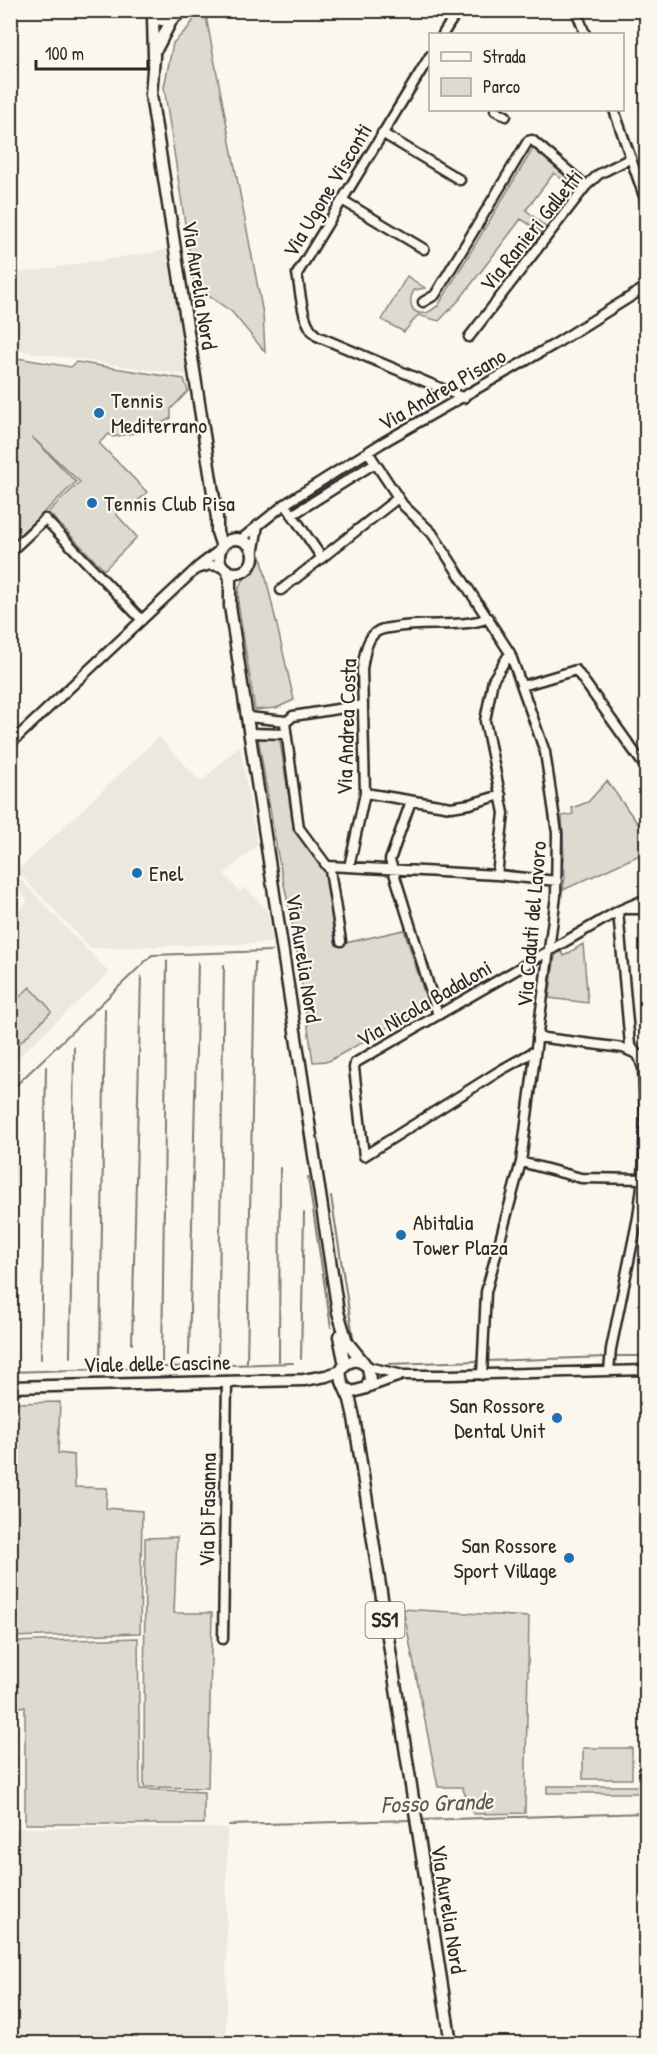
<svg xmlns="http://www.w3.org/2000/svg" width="657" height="2054" viewBox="0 0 657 2054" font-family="'Patrick Hand',sans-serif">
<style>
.built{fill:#ebe8de}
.green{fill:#dddad0;stroke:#84827e;stroke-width:1.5}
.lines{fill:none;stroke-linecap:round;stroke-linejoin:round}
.stream{stroke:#7b7a75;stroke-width:2}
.minor-casing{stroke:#2b2b2b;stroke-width:13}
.major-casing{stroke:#2b2b2b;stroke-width:15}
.minor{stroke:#fbf7ec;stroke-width:8}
.major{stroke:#fbf7ec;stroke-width:10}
.poi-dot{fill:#1f6fb2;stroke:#fbf7ec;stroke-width:2}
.labels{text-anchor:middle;stroke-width:4.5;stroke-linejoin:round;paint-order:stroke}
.shield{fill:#fbf7ec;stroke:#696865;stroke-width:1.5}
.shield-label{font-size:21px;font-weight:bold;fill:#2b2b2b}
.street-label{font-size:22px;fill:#2b2b2b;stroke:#fbf7ec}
.poi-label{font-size:22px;fill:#2b2b2b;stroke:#fbf7ec;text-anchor:start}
.water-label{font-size:24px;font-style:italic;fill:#5a5956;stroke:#fbf7ec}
</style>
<rect width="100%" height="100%" fill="#fbf7ec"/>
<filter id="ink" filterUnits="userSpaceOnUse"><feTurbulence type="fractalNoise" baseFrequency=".0167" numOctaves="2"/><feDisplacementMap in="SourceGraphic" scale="12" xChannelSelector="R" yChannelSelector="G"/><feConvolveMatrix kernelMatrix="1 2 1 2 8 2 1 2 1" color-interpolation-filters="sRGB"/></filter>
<g filter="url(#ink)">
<path class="built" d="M167 250 187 375 14 350 13 274Z
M159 737 201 782 240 745 257 845 224 874 240 892 245 887 267 910 273 943 90 948 17 871Z
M11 869 109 973 11 1064V920L28 901 11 881Z
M11 1828H227L226 2043H11Z"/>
<path class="green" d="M200 11H205L263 314 265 352 232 312 200 290 194 282 164 87 173 43 188 28Z
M534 147 580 186 576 190 554 173 526 210 547 228 543 233 521 219 460 299 439 321 418 315 404 332 382 320 407 276 425 288 414 290C408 300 410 316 426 313 431 312 433 308 438 306Z
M11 357 71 367 76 362 184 379 188 391 171 409V418L149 430 113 437 109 434 99 443 147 492 134 505 129 501 116 514 137 537 104 570 48 512 80 482 32 437 76 482 11 543Z
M261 556 294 700 276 708 255 710 238 603C239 598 238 592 239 588 243 575 258 570 261 556Z
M279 735 294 830 325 870 336 945 404 930 428 1005 329 1061 313 1062 294 931 278 856 258 737Z
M607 781 646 835V852L563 890 565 877 562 816 573 814 572 808 588 802Z
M583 944 588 1003 549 998 555 956 561 951 564 956Z
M30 987 50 1009 51 1012 21 1042 11 1030V1005Z
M60 1402 58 1453 74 1455 75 1487 107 1488 106 1508 142 1511 140 1633 11 1637V1403Z
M177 1537 174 1613H212L208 1788 144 1787 145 1538Z
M403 1609 529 1617 525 1813 473 1814 462 1787H438Z
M138 1638 140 1789 204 1792V1824H25V1707L11 1706V1642Z
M583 1748H632V1779H583Z
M547 1786H646V1793H547Z"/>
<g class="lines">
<path class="stream" d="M10 1091 152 955 272 951
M308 1177 331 1327
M331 1196 354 1343
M132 1344 141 976
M189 1355 198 962
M614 1356H646
M70 1357 74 1047
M41 1359 46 1067
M301 1359 304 1213
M11 1360 15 1102
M218 1361 224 965
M279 1361 280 1168
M485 1361 608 1357
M100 1362 105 1009
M162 1362 167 961
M247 1362 255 962
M389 1364 479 1361
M10 1372 293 1363
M420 1820 646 1813
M229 1825 412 1820"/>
<defs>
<path id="minor" d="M576 10 585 34
M443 34 458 10
M430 56 297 274C301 293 301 323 317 336L464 398
M495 110 506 116
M614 110 646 202
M382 133 460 180
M342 200 424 249
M423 302 435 295 528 141 532 140 586 186
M469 337 586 186 599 174 631 158
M368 452 403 505 432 533 510 653 545 752 557 833 556 896 521 1162 486 1292 482 1375
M285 504 322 558
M292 515 375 463
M240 540 285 504 382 443 555 344 646 287
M10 552 45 519 142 620
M253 555 258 525
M197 569 210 565 224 567
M281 590 398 498
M522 686 576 670 646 768
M248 717 286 721
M250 733 286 734
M10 744 199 566 221 549
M365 793 451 807 470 804 501 795
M411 801 390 860 438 1015
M328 866 497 875 557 881
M349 867 365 793 362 669C364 658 366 637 378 631 383 628 391 628 396 627 427 621 458 629 489 618
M497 875 504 813 485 721 493 680 510 653
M627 909H646
M341 941 330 870 299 828 285 723 293 716 363 705
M537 1037 623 1048 646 1058
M535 1051 501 1070 364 1156 354 1068 355 1063 618 911 646 899
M521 1162 581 1178 646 1179
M368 1367 403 1375H451L646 1370
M609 1371 611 1349 638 1217 643 1179 645 1119 643 1068 639 1057 630 1045 618 911
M366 1388 400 1376
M223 1639 227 1381"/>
<path id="major" d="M150 12C159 24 173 23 181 10
M153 16 154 57 151 95 217 518V532L222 547
M157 48 172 19
M219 556a17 17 0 1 1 34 0a17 17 0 1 1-34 0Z
M227 570 230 579V606L338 1312 347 1342 364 1363
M339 1336 345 1365
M10 1387 304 1380 326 1376 341 1371
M345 1388 353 1392 366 1388 370 1380 368 1367C362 1362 357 1359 350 1362 331 1370 346 1388 350 1400 352 1408 354 1416 355 1424L451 2044"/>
</defs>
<use href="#minor" class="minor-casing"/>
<use href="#major" class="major-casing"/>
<use href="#minor" class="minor"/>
<use href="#major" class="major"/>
</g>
</g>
<g class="poi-dot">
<circle cx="99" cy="413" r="6"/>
<circle cx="92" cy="503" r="6"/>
<circle cx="137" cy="873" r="6"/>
<circle cx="401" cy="1235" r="6"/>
<circle cx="557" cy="1418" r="6"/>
<circle cx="569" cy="1558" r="6"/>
</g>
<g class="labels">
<rect class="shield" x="365.5" y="1602" width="39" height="36" rx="4.5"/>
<g class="shield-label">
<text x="385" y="1627">SS1</text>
</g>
<g class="street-label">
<text transform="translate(327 190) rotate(-59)" y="8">Via Ugone Visconti</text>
<text transform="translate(531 230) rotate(-51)" y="8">Via Ranieri Galletti</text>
<text transform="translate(200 285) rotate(81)" y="8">Via Aurelia Nord</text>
<text transform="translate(442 389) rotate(-30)" y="8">Via Andrea Pisano</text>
<text transform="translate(346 727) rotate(-88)" y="8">Via Andrea Costa</text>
<text transform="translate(531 924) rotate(-85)" y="8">Via Caduti del Lavoro</text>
<text transform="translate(304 958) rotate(81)" y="8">Via Aurelia Nord</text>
<text transform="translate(424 1003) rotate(-30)" y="8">Via Nicola Badaloni</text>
<text transform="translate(157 1363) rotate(-1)" y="8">Viale delle Cascine</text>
<text transform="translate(207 1510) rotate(-89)" y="8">Via Di Fasanna</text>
<text transform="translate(449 1909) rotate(81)" y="8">Via Aurelia Nord</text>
</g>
<g class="poi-label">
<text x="111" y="408">Tennis<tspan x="111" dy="25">Mediterrano</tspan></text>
<text x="104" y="511">Tennis Club Pisa</text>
<text x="149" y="881">Enel</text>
<text x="413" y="1230">Abitalia<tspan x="413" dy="25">Tower Plaza</tspan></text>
<text x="545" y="1413" text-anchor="end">San Rossore<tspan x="545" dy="25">Dental Unit</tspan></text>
<text x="557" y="1553" text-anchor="end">San Rossore<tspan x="557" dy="25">Sport Village</tspan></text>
</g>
<g class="water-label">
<text transform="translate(437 1803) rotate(-2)" y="8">Fosso Grande</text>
</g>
</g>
<rect width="657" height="2054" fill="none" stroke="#fbf7ec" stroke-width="36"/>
<rect x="18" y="18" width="621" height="2018" fill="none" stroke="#2b2b2b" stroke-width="2" filter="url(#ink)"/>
<rect x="429" y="33" width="195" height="78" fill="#fbf7ec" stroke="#a8a59f" stroke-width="1.5"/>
<rect x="441" y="52" width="30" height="9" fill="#fbf7ec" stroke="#a8a59f" stroke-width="1.5"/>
<text x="483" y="63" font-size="18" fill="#2b2b2b">Strada</text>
<rect x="441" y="78" width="30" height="18" fill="#dddad0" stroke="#a8a59f" stroke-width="1.5"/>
<text x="483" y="93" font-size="18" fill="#2b2b2b">Parco</text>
<path d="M36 60v9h112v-9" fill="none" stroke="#2b2b2b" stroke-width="3"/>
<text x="45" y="60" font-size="18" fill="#2b2b2b" stroke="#fbf7ec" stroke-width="4.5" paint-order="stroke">100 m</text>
</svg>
